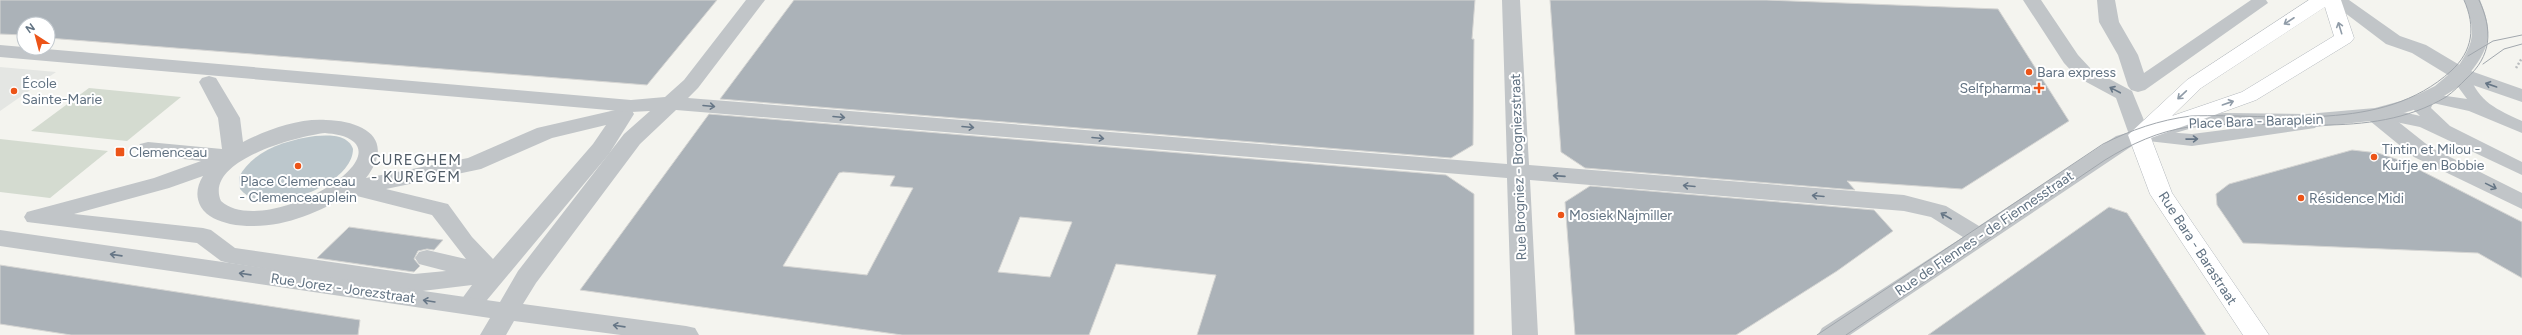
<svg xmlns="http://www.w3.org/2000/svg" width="2522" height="335" viewBox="0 0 2522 335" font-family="Figtree,sans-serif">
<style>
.built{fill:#e4e6e3}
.green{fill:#d4dbd0}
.water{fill:#bcc7cc}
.building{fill:#abb2b8;stroke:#d5d5d3;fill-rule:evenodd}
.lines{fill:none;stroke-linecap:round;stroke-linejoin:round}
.secondary-casing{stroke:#b3b8bd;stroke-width:1}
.path{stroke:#babdbf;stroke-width:2.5;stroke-dasharray:2 2;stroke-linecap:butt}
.service{fill:#c1c5c8;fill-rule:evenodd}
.pedestrian{fill:#c1c5c8;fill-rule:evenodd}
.minor{fill:#c1c5c8;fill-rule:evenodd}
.tertiary{fill:#c1c5c8;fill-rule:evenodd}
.secondary{fill:#fff;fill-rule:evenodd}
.tram{stroke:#a1a7ad;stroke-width:1}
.oneway{stroke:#909ca8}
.oneway2{stroke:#667686}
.poi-dot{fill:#ec5418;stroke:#fff;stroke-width:1.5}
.labels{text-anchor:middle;stroke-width:4;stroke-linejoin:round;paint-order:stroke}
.poi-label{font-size:14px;fill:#617282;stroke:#fff;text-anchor:start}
.street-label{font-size:14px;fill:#617282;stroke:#fff}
.neighbourhood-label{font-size:15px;letter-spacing:1px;fill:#505c67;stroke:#fff}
</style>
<rect width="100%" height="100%" fill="#f4f4ef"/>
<path class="built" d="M0 67 56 72 0 111Z"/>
<path class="green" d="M89 88 181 97 127 141 31 131Z
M0 139 108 151 50 198 0 192Z"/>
<path class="water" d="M315 136C328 135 348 134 353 149 353 186 263 219 240 189L239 177C253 150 287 140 315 136Z"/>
<path class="building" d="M0 0H717L647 85 48 38V24H24V35L0 34Z
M794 0H1475L1472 39H1474L1473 145 1451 158 720 99Z
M1550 0H1766L1998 9 2069 121 1962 189 1847 181 1855 190 1585 168 1561 152Z
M709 114 1446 175 1474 194V335H1197L1216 275 1116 264 1089 335H902L580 290ZM843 172 895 176 890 186 913 188 867 275 783 266 839 173ZM1020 217 1072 222 1050 277 998 272Z
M2352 150 2378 153 2402 161 2522 222V278L2478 253 2243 243 2217 205 2216 194 2229 184Z
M1590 186 1874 210 1893 231 1837 271 1736 335H1575L1565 202Z
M2109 207 2127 213 2206 335H1928Z
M349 227 443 240 434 250 427 249 418 251 414 259 420 266 414 272 317 258Z
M0 265 360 320 358 335H71L0 324Z"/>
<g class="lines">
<defs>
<path id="secondary" d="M2309 0H2341L2354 38 2351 42 2256 100 2151 138 2172 193 2269 335H2243L2150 194 2128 135 2187 80ZM2325 7 2334 36 2242 92 2172 116 2201 88Z"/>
</defs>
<use href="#secondary" class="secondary-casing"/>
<path class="path" d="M2516 68 2522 58"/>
<path class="service" d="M2464 0H2480C2493 32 2491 47 2469 74 2478 102 2498 110 2522 121V133L2469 111 2433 103 2431 108 2450 126 2522 162V175L2420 127 2386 120H2360L2357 116 2360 112C2380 107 2401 111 2420 116L2413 109 2420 94 2426 93 2467 99 2456 84 2453 74C2473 45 2478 35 2464 0Z
M2309 119 2315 120 2318 124 2315 128 2192 146 2139 140 2133 139 2130 135 2133 131 2139 130 2192 134Z"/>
<path class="pedestrian" d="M2097 0H2115L2119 22 2138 55 2144 73 2251 0H2266L2268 3 2145 90 2138 92 2131 90 2128 86 2118 55 2099 22Z
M209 76 216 78 240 118 243 142C266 130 299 118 326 120 364 121 396 139 366 178L468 158 537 128 624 108 631 109 634 114 609 154 482 306 473 309 464 306 461 300 472 285 414 292 229 263 221 261 197 243 27 222 24 217 27 212 154 178 201 161 140 154 137 149 140 144 148 142 222 149 218 118 199 82 202 78ZM606 125 593 144 493 259 472 237 448 204 386 189 481 169 552 138ZM325 133C334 134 346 135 354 142 384 170 259 236 221 201 203 160 299 136 325 133ZM203 176C197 186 195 196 201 207 207 217 219 221 230 224 272 232 314 216 349 194L432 215 466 259 427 250 419 252 415 258 419 264 446 271 414 274 235 248 211 230 203 228 74 214 169 188Z"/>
<path class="minor" d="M746 0H765L698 88 688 98 1507 164 1502 0H1520L1529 165 1904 195 1946 206 1979 226 2116 136 2191 115 2226 113 2307 114 2375 108 2401 101 2419 94 2435 86 2448 75 2412 53 2386 44 2328 0H2349L2400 36 2426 45 2468 70 2522 89V102L2464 82C2442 100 2419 110 2391 116L2430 147 2522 193V209L2414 157 2370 121 2307 128 2226 125 2192 128 2132 146 1850 335H1818L1822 328 1963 237 1931 217 1904 211 1530 180 1538 335H1512L1507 178 676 110 640 144 536 283 523 304 686 326 695 328 699 335H621L514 321 506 335H480L490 318 0 246V230L500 302 518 271 624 134 650 111 631 112 0 57V45L631 100 665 97 684 80Z"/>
<path class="tertiary" d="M2023 0H2041L2078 55 2091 69 2132 91 2150 135 2147 140 2139 142 2131 140 2116 98 2077 77 2064 63Z"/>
<use href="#secondary" class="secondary"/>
<path class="tram" d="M2468 56 2493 41 2522 35
M2483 64 2504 49 2522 44
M1817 335 2103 144C2131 130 2159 120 2191 116 2276 113 2382 134 2451 71 2473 51 2476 27 2464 0
M1846 335 2105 160C2131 144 2159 131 2189 127 2274 116 2369 143 2446 97 2453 92 2460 85 2466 79 2492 56 2493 30 2479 0"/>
</g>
<defs><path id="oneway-shaft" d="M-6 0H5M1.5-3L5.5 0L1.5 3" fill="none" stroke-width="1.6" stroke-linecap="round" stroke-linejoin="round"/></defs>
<g class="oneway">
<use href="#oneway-shaft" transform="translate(2289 21) rotate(147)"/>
<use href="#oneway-shaft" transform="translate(2340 28) rotate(-107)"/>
<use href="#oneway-shaft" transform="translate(2182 95) rotate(137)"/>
<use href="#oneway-shaft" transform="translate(2228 103) rotate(-19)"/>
</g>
<g class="oneway2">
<use href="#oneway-shaft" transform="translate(2491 85) rotate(-161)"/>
<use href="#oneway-shaft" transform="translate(2115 90) rotate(-152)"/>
<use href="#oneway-shaft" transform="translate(709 106) rotate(5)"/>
<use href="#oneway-shaft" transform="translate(839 117) rotate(5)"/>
<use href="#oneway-shaft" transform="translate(968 127) rotate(5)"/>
<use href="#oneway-shaft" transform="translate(1098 138) rotate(5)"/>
<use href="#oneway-shaft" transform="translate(2192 139) rotate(-1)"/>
<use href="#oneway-shaft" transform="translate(1559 176) rotate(-176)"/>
<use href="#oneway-shaft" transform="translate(1689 186) rotate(-175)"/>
<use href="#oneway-shaft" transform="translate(2491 186) rotate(26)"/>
<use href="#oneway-shaft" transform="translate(1818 196) rotate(-175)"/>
<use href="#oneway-shaft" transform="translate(1946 216) rotate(-150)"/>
<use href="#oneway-shaft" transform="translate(116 255) rotate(-172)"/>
<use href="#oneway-shaft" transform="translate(245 274) rotate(-172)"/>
<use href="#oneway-shaft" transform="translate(429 301) rotate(-171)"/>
<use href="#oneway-shaft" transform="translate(619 326) rotate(-172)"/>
</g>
<g class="poi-dot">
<circle cx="2029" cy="72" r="4"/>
<path d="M2037 82h4v4h4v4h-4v4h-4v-4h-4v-4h4z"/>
<circle cx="14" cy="91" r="4"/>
<rect x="115" y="147" width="10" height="10" rx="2"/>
<circle cx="2374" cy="157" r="4"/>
<circle cx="298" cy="166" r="4"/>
<circle cx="2301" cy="198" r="4"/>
<circle cx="1561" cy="215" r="4"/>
</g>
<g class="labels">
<g class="poi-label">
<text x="2037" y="77">Bara express</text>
<text x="22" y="88">École<tspan x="22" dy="16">Sainte-Marie</tspan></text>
<text x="2031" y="93" text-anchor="end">Selfpharma</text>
<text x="2382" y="154">Tintin et Milou -<tspan x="2382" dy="16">Kuifje en Bobbie</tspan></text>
<text x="129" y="157">Clemenceau</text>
<text x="298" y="186" text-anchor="middle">Place Clemenceau<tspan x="298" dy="16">- Clemenceauplein</tspan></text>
<text x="2309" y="203">Résidence Midi</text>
<text x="1569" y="220">Mosiek Najmiller</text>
</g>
<g class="street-label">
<text transform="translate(2256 121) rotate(-2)" y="5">Place Bara - Baraplein</text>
<text transform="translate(1518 167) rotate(-92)" y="5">Rue Brogniez - Brogniezstraat</text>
<text transform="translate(1984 233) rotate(-34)" y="5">Rue de Fiennes - de Fiennesstraat</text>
<text transform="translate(2198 248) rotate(57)" y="5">Rue Bara - Barastraat</text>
<text transform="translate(343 288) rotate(8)" y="5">Rue Jorez - Jorezstraat</text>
</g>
<g class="neighbourhood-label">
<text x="416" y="165">CUREGHEM<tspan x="416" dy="17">- KUREGEM</tspan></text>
</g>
</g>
<g transform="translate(36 36) rotate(324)"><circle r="19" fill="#ffffff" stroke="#c0c7cd"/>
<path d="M0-3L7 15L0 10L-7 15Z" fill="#ec5418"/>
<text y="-6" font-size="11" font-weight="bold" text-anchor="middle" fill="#617282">N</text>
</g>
</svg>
